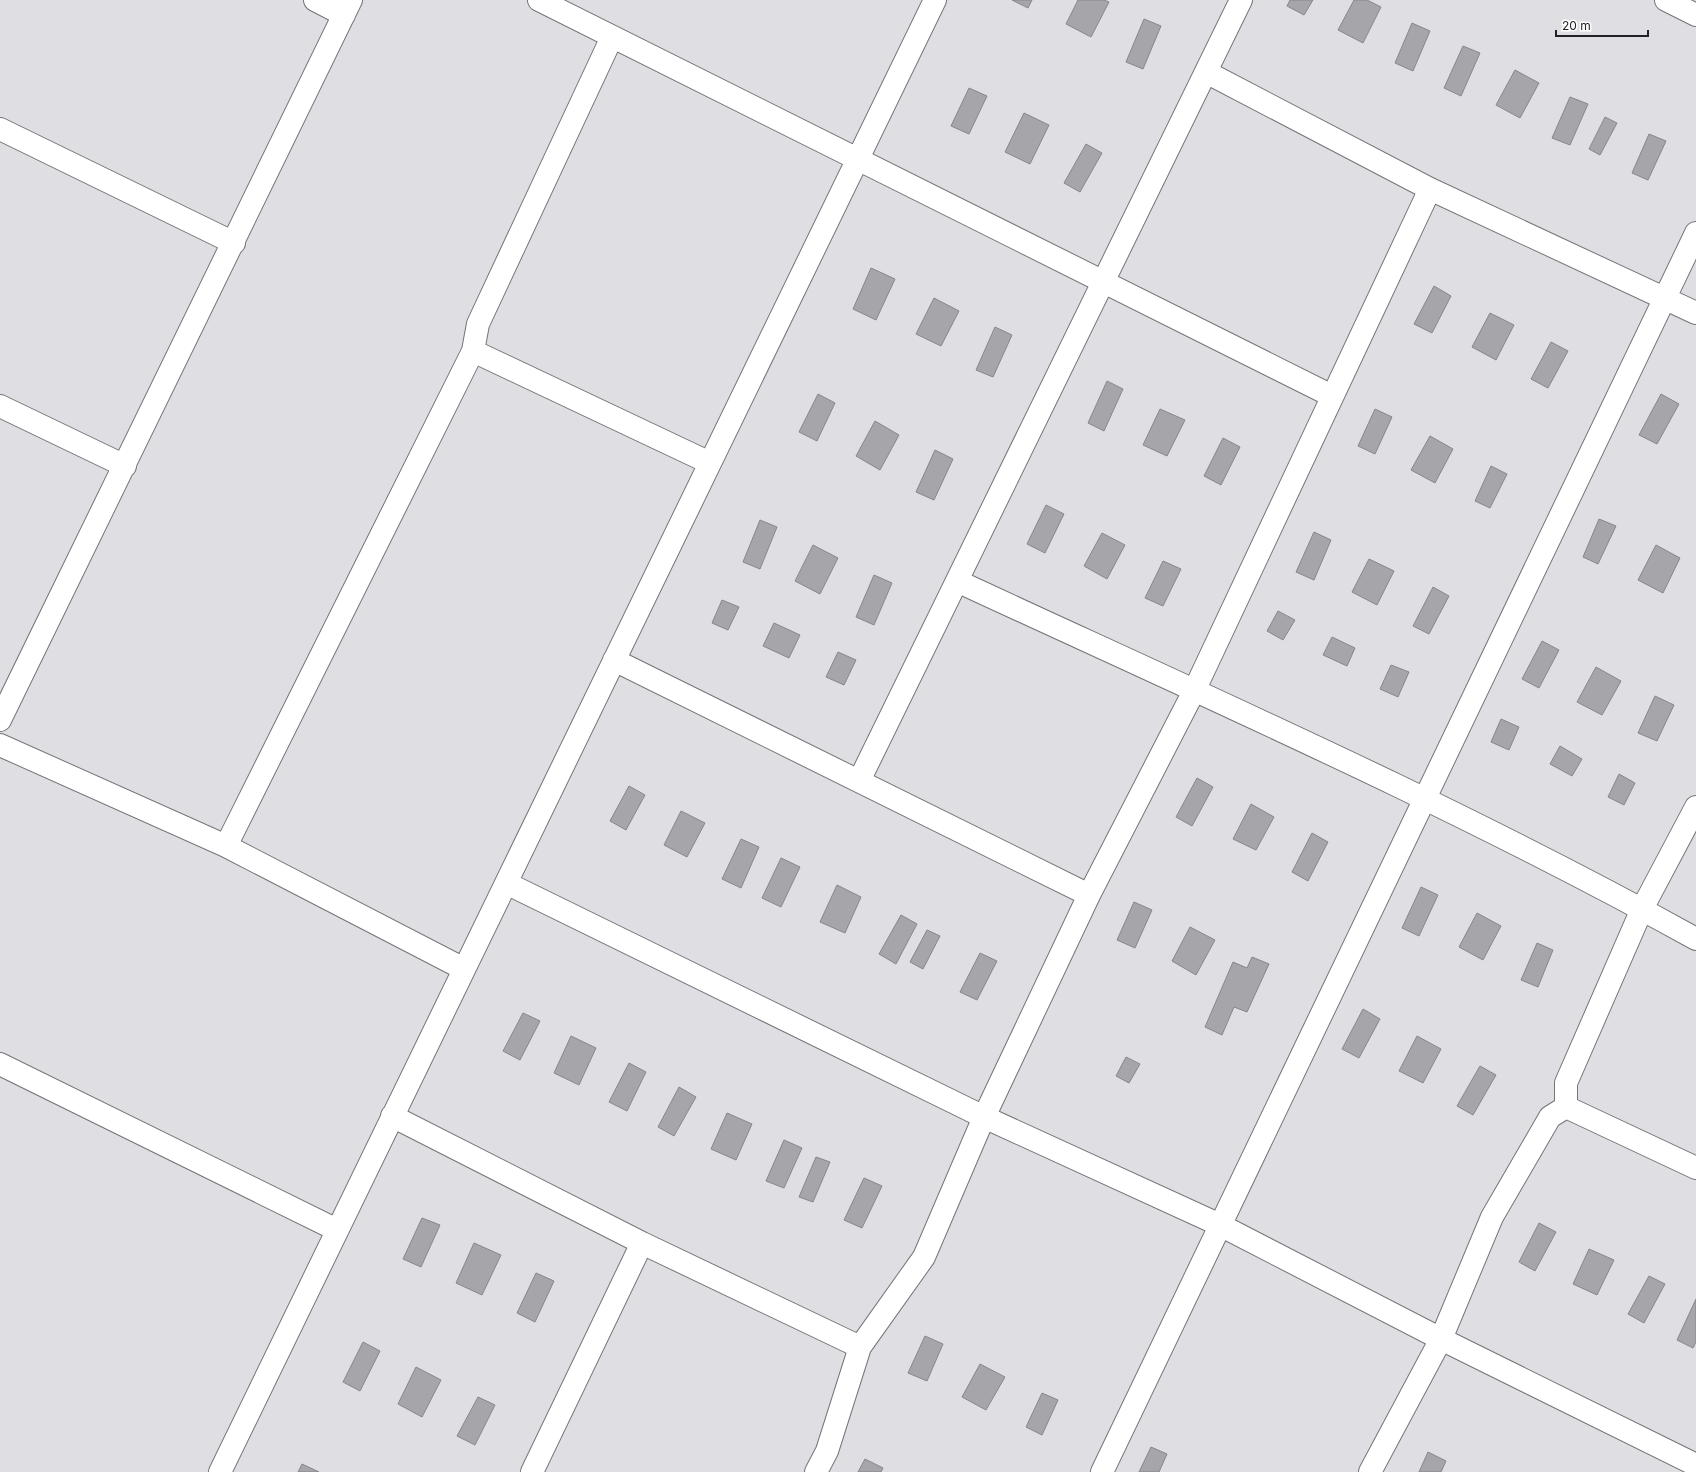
<svg xmlns="http://www.w3.org/2000/svg" width="1696" height="1472" viewBox="0 0 1696 1472" font-family="Inter,sans-serif">
<style>
.building{fill:#a6a6aa;stroke:#87868a}
.lines{fill:none;stroke-linecap:round;stroke-linejoin:round}
.street-casing{stroke:#757579;stroke-width:24}
.street{stroke:#fff;stroke-width:22}
</style>
<rect width="100%" height="100%" fill="#dfdee2"/>
<path class="building" d="M1012 0H1032L1028 8Z
M1078 0H1104L1109 2 1091 37 1066 24Z
M1290 0H1313L1304 15 1287 6Z
M1354 0H1367L1381 7 1363 43 1338 30Z
M1144 19 1161 26 1143 69 1126 62Z
M1412 23 1430 31 1413 71 1395 63Z
M1463 46 1480 53 1461 96 1444 88Z
M1515 70 1539 83 1520 118 1496 105Z
M969 88 987 96 969 134 951 126Z
M1570 97 1588 104 1570 145 1552 138Z
M1024 113 1049 125 1030 164 1005 152Z
M1605 117 1617 123 1600 155 1589 149Z
M1649 134 1666 141 1648 180 1632 173Z
M1086 144 1102 153 1080 192 1064 183Z
M871 268 895 279 876 320 853 309Z
M1434 286 1451 296 1432 333 1414 324Z
M934 298 959 311 941 346 916 334Z
M1490 313 1514 325 1496 360 1472 347Z
M995 327 1012 335 993 377 976 370Z
M1551 342 1568 351 1548 388 1531 379Z
M1107 381 1123 389 1104 431 1088 423Z
M818 394 835 403 817 441 799 432Z
M1661 394 1679 404 1657 444 1639 435Z
M1160 409 1185 420 1167 456 1143 445Z
M1375 409 1392 417 1375 454 1358 446Z
M875 421 899 435 880 470 856 456Z
M1430 436 1453 449 1435 483 1411 470Z
M1223 438 1240 447 1221 485 1204 476Z
M935 450 953 459 934 500 916 492Z
M1491 466 1507 474 1490 508 1475 501Z
M1046 505 1064 514 1045 553 1027 544Z
M1599 519 1616 526 1598 564 1583 557Z
M760 520 777 527 760 569 743 562Z
M1314 532 1331 540 1314 580 1296 572Z
M1102 533 1125 545 1107 579 1084 566Z
M813 545 838 558 820 594 795 581Z
M1656 545 1680 558 1663 593 1638 580Z
M1369 559 1394 571 1377 605 1352 592Z
M1163 561 1181 569 1163 606 1145 598Z
M874 575 892 583 874 625 856 617Z
M1433 587 1449 596 1429 634 1413 626Z
M722 600 739 607 728 630 712 623Z
M1278 611 1295 620 1283 640 1267 631Z
M774 623 800 635 789 658 763 646Z
M1332 637 1355 648 1347 666 1323 655Z
M1542 641 1559 650 1539 688 1522 679Z
M838 652 856 660 844 685 826 677Z
M1391 665 1409 672 1398 697 1380 689Z
M1596 667 1621 681 1602 715 1577 702Z
M1655 696 1674 705 1657 741 1638 733Z
M1501 719 1519 727 1509 750 1491 742Z
M1560 746 1582 759 1572 776 1550 764Z
M1619 774 1635 783 1624 805 1608 797Z
M1197 778 1213 787 1192 826 1176 817Z
M629 786 645 795 626 830 610 821Z
M1251 804 1274 817 1256 850 1233 839Z
M681 811 705 823 687 857 664 845Z
M1312 833 1328 842 1308 881 1292 872Z
M741 839 759 847 741 888 722 879Z
M781 858 800 867 781 907 762 898Z
M837 885 861 897 845 933 820 922Z
M1421 887 1438 895 1419 936 1402 928Z
M1134 902 1152 910 1135 948 1117 940Z
M1477 913 1501 926 1483 960 1459 947Z
M901 915 917 924 896 964 879 954Z
M1190 927 1215 940 1196 975 1172 961Z
M927 930 940 936 923 969 910 962Z
M1537 943 1553 950 1538 987 1521 980Z
M980 953 997 961 977 1000 960 992Z
M1252 957 1269 964 1247 1012 1234 1007 1222 1035 1205 1027 1233 962 1247 968Z
M1363 1009 1380 1019 1359 1058 1342 1049Z
M523 1013 540 1021 520 1060 503 1051Z
M571 1036 596 1048 579 1085 554 1073Z
M1417 1036 1441 1049 1423 1083 1399 1071Z
M1126 1057 1140 1064 1129 1083 1116 1076Z
M629 1063 646 1072 627 1111 609 1102Z
M1480 1066 1496 1075 1473 1115 1457 1106Z
M679 1087 696 1097 674 1136 658 1127Z
M727 1113 752 1124 736 1160 711 1149Z
M784 1140 802 1148 784 1188 766 1181Z
M816 1157 830 1162 813 1202 799 1197Z
M864 1178 882 1186 862 1228 844 1220Z
M422 1218 440 1225 421 1267 403 1259Z
M1539 1223 1556 1232 1535 1271 1519 1262Z
M474 1243 501 1255 482 1295 456 1283Z
M1589 1249 1614 1260 1597 1295 1573 1284Z
M536 1273 554 1281 535 1322 517 1313Z
M1649 1276 1665 1284 1644 1323 1628 1314Z
M1696 1299V1342L1693 1348 1677 1340Z
M925 1336 943 1344 927 1381 908 1373Z
M363 1342 380 1351 360 1391 343 1382Z
M980 1364 1005 1377 986 1410 962 1397Z
M416 1367 441 1380 422 1417 398 1404Z
M1042 1393 1058 1400 1042 1435 1026 1427Z
M478 1397 495 1405 475 1445 457 1436Z
M1151 1447 1167 1454 1159 1472H1139Z
M1428 1452 1446 1461 1441 1472H1419Z
M865 1459 883 1468 881 1472H858Z
M302 1464 319 1472H298Z"/>
<g class="lines">
<defs>
<path id="street" d="M315 0 344 15
M539 0 1332 396
M1666 0 1696 15
M1206 72 1430 189 1696 313
M0 129 234 243
M473 351 710 463
M0 406 125 466
M957 581C1205 696 1456 806 1696 939
M614 660 1089 895
M0 720 351 0
M0 745 226 846 464 969
M859 781 1241 0
M226 846 473 351 478 324 612 37
M506 883 984 1117 1220 1225 1441 1339 1696 1465
M0 1064 337 1230
M1566 1107V1083L1642 909 1696 807
M1566 1107 1696 1168
M392 1116 642 1243 860 1347
M220 1472 935 0
M532 1472 642 1243
M816 1472 827 1451 860 1347 924 1257 984 1117 1089 895 1194 691 1430 189
M1102 1472 1696 233
M1370 1472 1441 1339 1492 1217 1550 1117 1566 1107"/>
</defs>
<use href="#street" class="street-casing"/>
<use href="#street" class="street"/>
</g>
<path d="M1556 30v6h92v-6" fill="none" stroke="#222224" stroke-width="2"/>
<text x="1562" y="30" font-size="12" fill="#222224" stroke="#ffffff" stroke-width="3" paint-order="stroke">20 m</text>
</svg>
